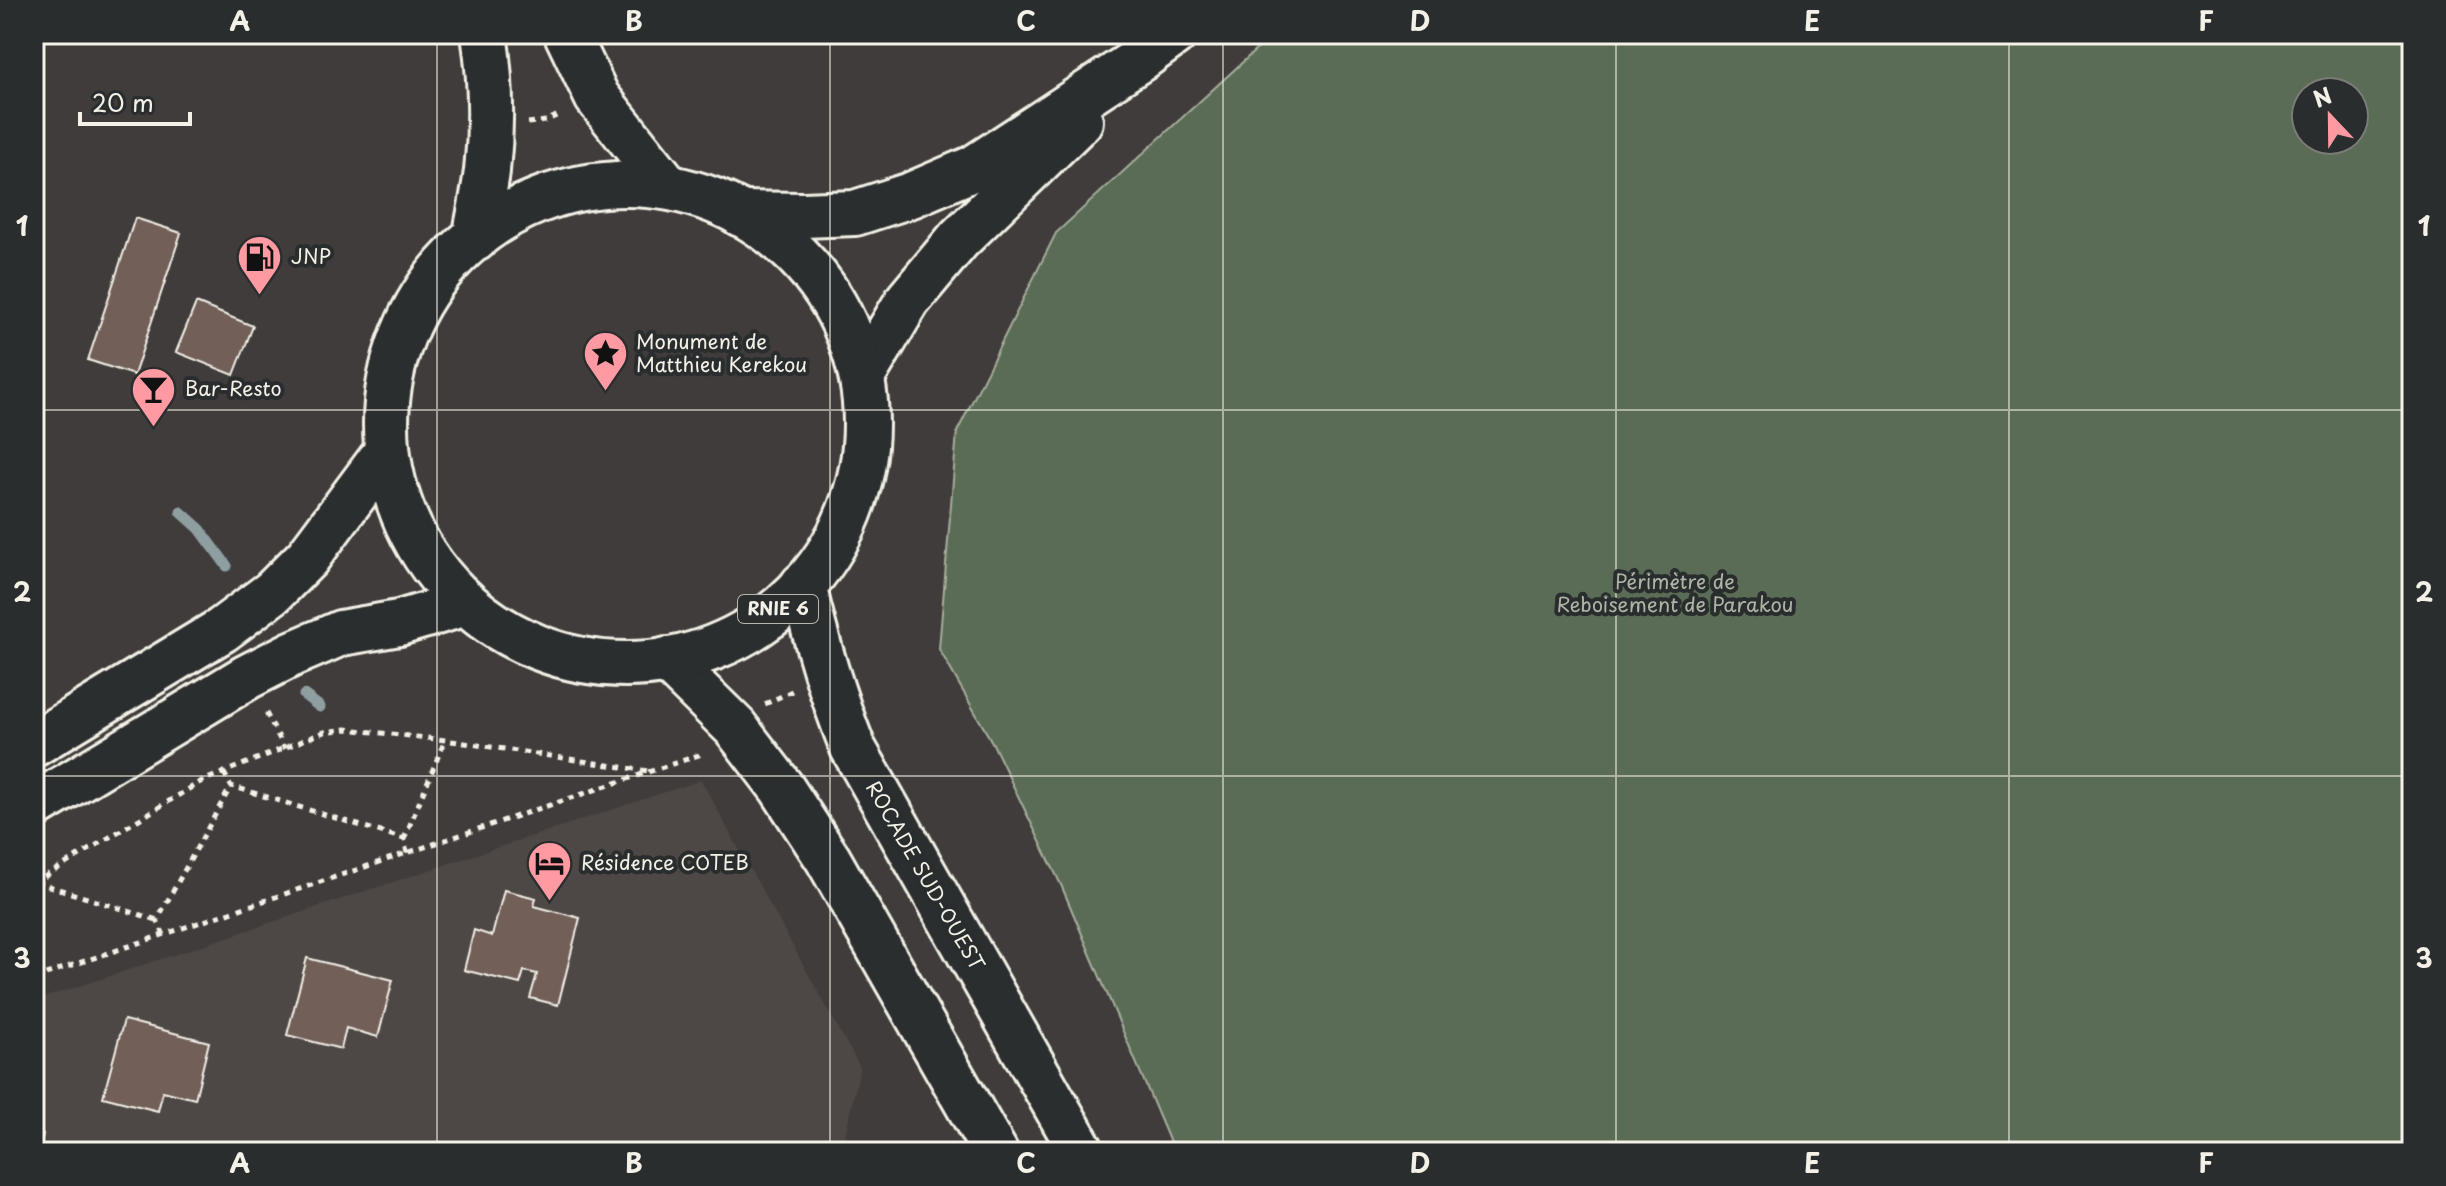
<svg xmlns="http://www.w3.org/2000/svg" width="2446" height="1186" viewBox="0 0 2446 1186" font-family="'Playpen Sans',sans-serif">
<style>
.built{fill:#4e4644}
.green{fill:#5a6c55;stroke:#a7ae9e;stroke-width:2;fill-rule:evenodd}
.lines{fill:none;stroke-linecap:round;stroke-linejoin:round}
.stream{stroke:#8f9ea0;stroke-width:11}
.building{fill:#715f59;stroke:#f4f1e8;stroke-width:2}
.tertiary-casing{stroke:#f4f1e8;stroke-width:50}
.secondary-casing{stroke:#f4f1e8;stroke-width:50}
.primary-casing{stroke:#f4f1e8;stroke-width:50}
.path{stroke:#f4f1e8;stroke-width:5;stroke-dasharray:6 6;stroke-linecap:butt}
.tertiary{stroke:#2a2d2e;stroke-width:44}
.secondary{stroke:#2a2d2e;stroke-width:44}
.primary{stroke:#2a2d2e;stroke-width:44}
.grid{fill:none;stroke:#f4f1e8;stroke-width:2;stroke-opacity:0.55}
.labels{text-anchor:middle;stroke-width:8;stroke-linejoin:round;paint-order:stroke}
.shield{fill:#2a2d2e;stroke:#b7b6b0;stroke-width:2}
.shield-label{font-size:18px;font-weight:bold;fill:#f4f1e8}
.poi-label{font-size:20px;fill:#f4f1e8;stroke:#2a2d2e;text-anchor:start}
.park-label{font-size:20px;fill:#afb5a6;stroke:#2a2d2e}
.street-label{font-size:20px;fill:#f4f1e8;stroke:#2a2d2e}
.neatline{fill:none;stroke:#f4f1e8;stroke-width:3}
.grid-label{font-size:26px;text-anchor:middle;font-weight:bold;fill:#f4f1e8}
</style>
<rect width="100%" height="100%" fill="#3f3c3b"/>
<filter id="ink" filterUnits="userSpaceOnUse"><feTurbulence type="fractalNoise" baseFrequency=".0125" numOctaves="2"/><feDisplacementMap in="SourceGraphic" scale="16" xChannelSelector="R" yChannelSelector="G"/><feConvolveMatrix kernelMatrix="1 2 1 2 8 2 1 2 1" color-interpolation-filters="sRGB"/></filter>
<g filter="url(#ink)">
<path class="built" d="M701 780 860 1067 842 1152H34V1001Z"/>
<path class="green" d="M1301 34H2412V1152H1174L1062 887 993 744 939 649 957 432 1056 233 1257 49ZM2306 92H2354V140H2306Z"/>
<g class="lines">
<path class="stream" d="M181 512 200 529 227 566
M304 695 320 707"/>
</g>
<path class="building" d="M135 218 181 233 134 375 88 360Z
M196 303 253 326 234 375 176 352Z
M504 890 536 898 534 906 580 918 558 1005 530 998 537 974 524 971 520 984 464 970 474 930 492 936Z
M307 958 393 980 378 1037 346 1028 341 1049 287 1035Z
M124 1020 209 1042 195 1099 163 1091 158 1111 103 1097Z
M34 1132 43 1134 39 1152H34Z"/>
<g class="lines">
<defs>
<path id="tertiary" d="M741 214 803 215 855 213 911 195 974 168 1140 59 1174 34
M862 377 908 300 959 239 1080 121"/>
<path id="secondary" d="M803 585C816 641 832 695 853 748L1082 1152
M667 660 735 727 781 787 828 859 995 1152"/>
<path id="primary" d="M567 34 597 97 669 188
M386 424a240 240 0 1 1 480 0a240 240 0 1 1-480 0Z
M475 239C479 217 484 194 487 171 492 126 491 79 484 34
M34 744 222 630 273 592 307 558 387 451
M34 806 247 677 292 654 341 633 399 623 466 603"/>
</defs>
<use href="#tertiary" class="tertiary-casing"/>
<use href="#secondary" class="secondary-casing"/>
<use href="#primary" class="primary-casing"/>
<path class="path" d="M528 123 546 121 560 114
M765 704 792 691
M266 713 285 749
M224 773 231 786 404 839 407 853
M404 839 445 740
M36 882 157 920
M34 883 202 781 324 732 346 729 445 740 648 771
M164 935 157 920 231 786
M34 978 699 755 703 752"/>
<use href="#tertiary" class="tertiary"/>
<use href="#secondary" class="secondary"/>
<use href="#primary" class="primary"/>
</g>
</g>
<path class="grid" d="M437 34V1152M830 34V1152M1223 34V1152M1616 34V1152M2009 34V1152M34 410H2412M34 776H2412"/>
<defs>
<symbol id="fuel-pin" viewBox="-11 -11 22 30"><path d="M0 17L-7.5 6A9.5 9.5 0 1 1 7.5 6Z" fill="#ff9aa2" stroke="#2a2d2e"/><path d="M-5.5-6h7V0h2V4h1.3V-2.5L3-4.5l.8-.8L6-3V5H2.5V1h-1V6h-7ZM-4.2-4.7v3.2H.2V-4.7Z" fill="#111"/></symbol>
<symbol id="sight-pin" viewBox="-11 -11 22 30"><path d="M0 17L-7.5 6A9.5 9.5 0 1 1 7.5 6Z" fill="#ff9aa2" stroke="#2a2d2e"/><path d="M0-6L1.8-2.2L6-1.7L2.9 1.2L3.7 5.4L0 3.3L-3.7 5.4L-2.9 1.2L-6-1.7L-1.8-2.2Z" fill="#111"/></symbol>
<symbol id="bar-pin" viewBox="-11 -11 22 30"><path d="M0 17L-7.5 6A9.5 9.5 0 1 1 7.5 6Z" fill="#ff9aa2" stroke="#2a2d2e"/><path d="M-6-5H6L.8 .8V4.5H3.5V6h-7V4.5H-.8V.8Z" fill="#111"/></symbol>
<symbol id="hotel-pin" viewBox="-11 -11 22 30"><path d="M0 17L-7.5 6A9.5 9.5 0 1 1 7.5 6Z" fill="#ff9aa2" stroke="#2a2d2e"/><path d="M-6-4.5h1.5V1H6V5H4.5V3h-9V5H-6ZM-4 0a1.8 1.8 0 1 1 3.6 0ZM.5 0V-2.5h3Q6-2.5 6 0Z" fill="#111"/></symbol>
</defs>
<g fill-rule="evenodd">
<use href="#fuel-pin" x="234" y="232" width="51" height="69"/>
<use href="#sight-pin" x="580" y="328" width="51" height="69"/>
<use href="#bar-pin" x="128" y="364" width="51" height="69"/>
<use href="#hotel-pin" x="524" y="838" width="51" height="69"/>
</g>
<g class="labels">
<rect class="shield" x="738" y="595" width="80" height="28" rx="6"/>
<g class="shield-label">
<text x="778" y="615">RNIE 6</text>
</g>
<g class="poi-label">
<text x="291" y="264">JNP</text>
<text x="636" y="349">Monument de<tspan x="636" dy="23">Matthieu Kerekou</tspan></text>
<text x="185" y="396">Bar-Resto</text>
<text x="581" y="870">Résidence COTEB</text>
</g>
<g class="park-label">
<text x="1675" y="589">Périmètre de<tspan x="1675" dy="23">Reboisement de Parakou</tspan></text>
</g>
<g class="street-label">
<text transform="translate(925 876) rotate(60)" y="7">ROCADE SUD-OUEST</text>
</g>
</g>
<rect width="2446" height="1186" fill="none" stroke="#2a2d2e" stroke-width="88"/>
<g transform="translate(2330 116) rotate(338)"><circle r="38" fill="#2a2d2e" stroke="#7b7b78" stroke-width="2"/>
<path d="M0-6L14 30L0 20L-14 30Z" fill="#ff9aa2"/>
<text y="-12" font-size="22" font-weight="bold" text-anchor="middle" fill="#f4f1e8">N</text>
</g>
<path d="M80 112v12h110v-12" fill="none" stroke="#f4f1e8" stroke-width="4"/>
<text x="92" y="112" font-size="24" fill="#f4f1e8" stroke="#2a2d2e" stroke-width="6" paint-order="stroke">20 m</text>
<rect x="44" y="44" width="2358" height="1098" class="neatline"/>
<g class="grid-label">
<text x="240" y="31">A</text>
<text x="634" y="31">B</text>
<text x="1026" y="31">C</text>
<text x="1420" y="31">D</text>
<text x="1812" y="31">E</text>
<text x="2206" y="31">F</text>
<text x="22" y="236">1</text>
<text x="2424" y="236">1</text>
<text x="22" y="602">2</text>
<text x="2424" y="602">2</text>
<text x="22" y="968">3</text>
<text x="2424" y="968">3</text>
<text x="240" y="1173">A</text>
<text x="634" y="1173">B</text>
<text x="1026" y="1173">C</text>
<text x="1420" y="1173">D</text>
<text x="1812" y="1173">E</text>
<text x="2206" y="1173">F</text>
</g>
</svg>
